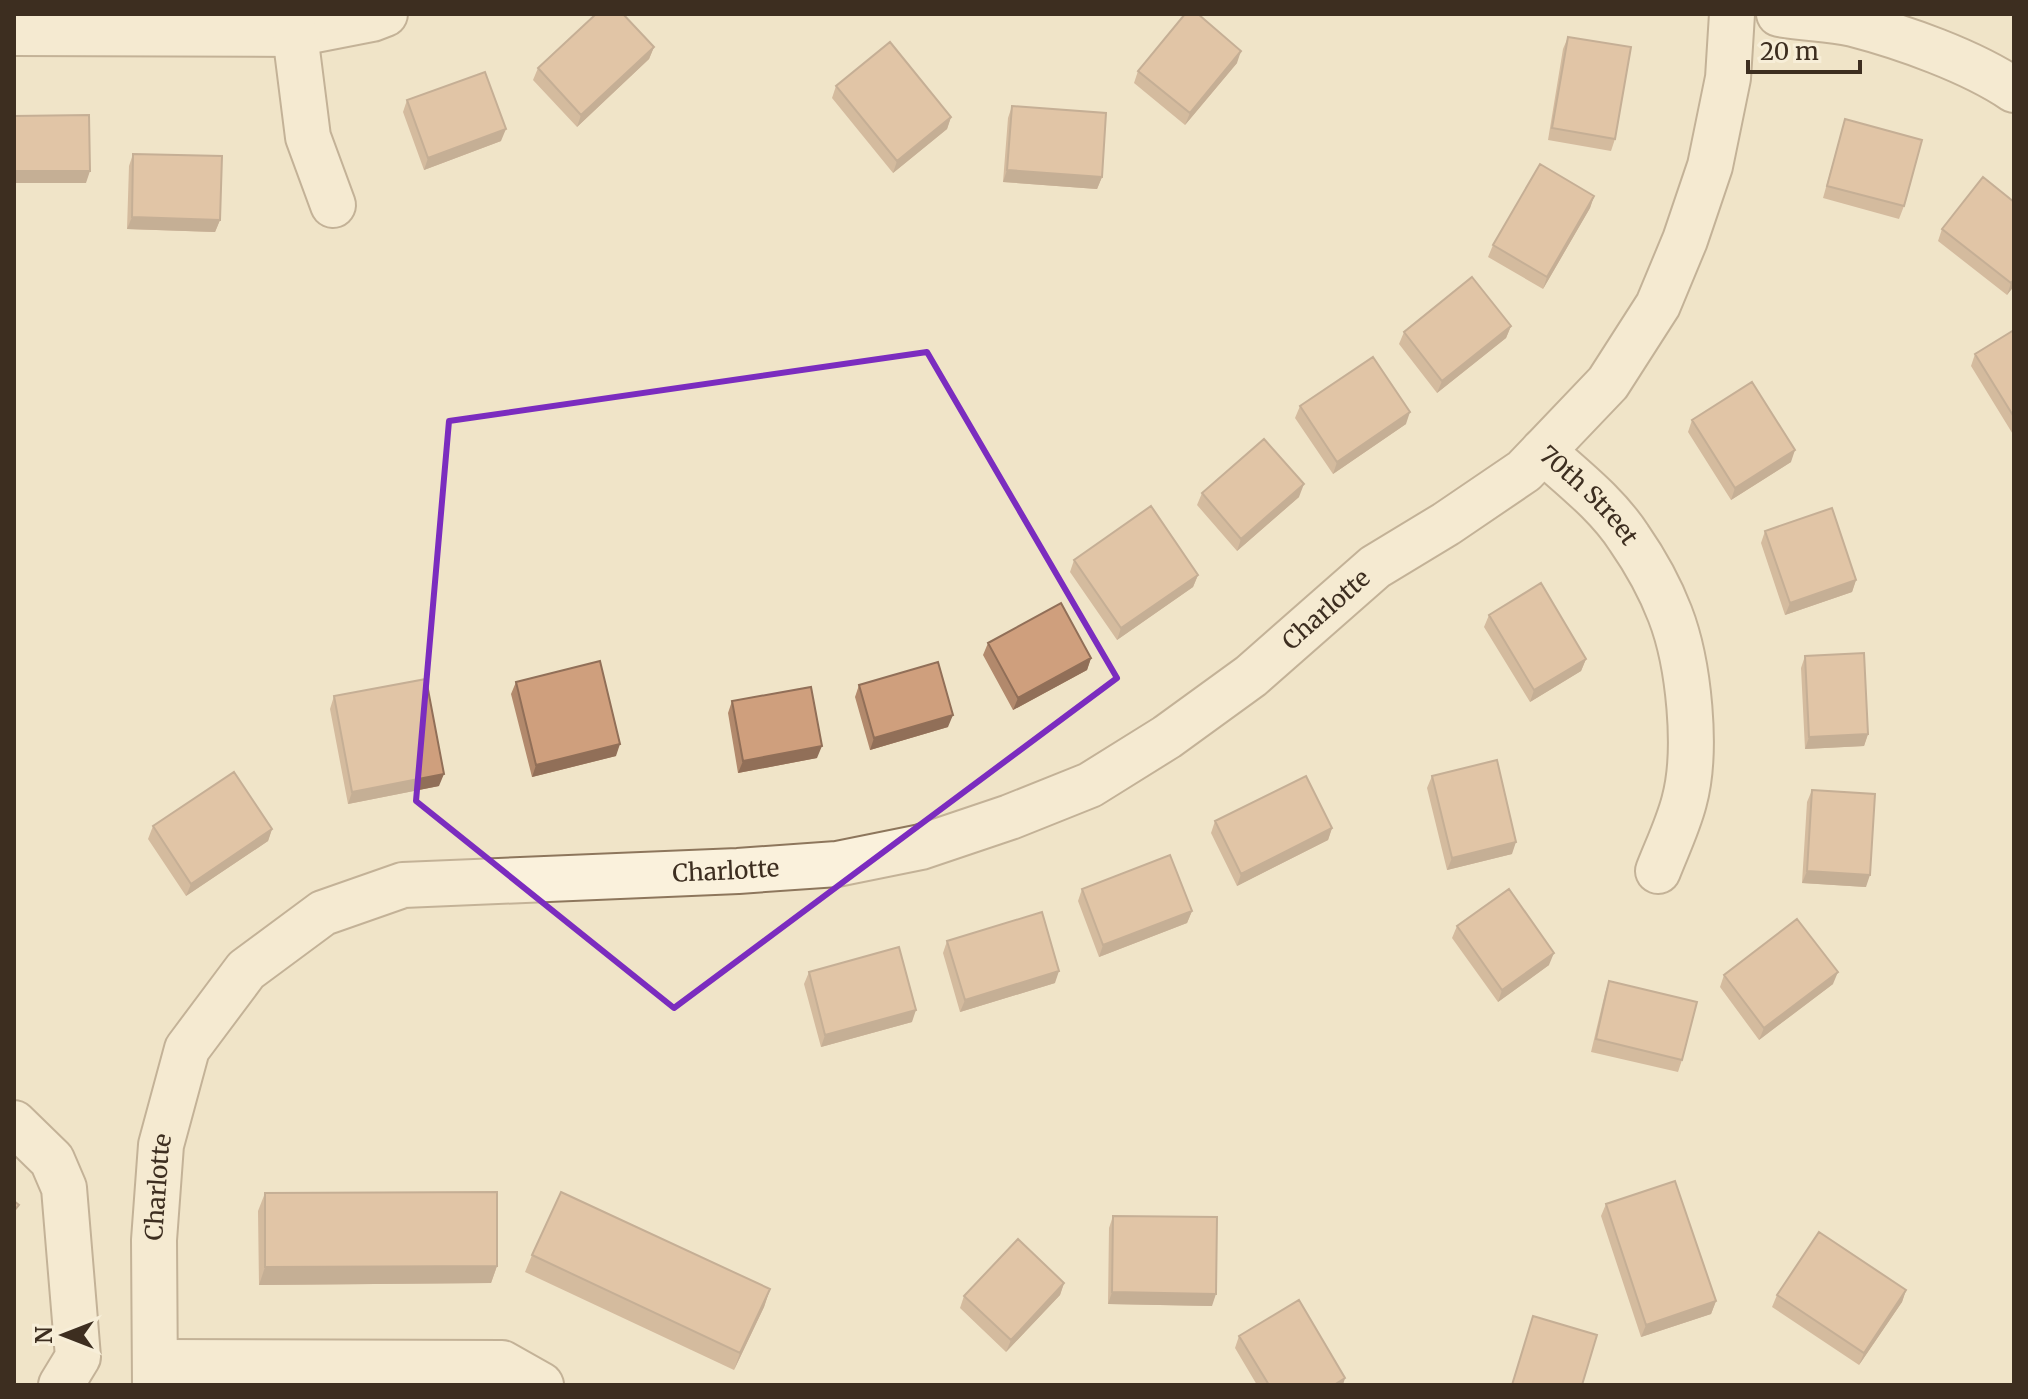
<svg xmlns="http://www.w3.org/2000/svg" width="2028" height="1399" viewBox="0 0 2028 1399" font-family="Merriweather,serif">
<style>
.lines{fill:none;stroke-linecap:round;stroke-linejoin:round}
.minor-casing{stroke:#8d765c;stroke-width:48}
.minor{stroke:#faf1dc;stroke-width:44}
.wall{fill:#b2896c}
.shaded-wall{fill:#916f58}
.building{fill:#cf9f7d;stroke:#916f58;stroke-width:2}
.marked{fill:none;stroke:#7b2cbf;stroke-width:6;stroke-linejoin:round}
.labels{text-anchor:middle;stroke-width:7;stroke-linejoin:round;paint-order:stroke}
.street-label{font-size:24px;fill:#3d2e20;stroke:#f7eed8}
</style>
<rect width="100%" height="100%" fill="#f0e4c8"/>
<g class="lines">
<defs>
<g id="minor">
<path d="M1779 14C1804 19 1829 18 1853 24 1903 37 1971 61 2014 90"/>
<path d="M14 33 295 34 372 19 385 14"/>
<path d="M295 34 308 137 333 205"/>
<path id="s1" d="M1543 451C1573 478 1607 504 1629 538 1645 561 1660 588 1670 614 1689 663 1698 751 1684 802 1678 825 1667 848 1658 871"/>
<path d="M14 1123 52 1160 64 1188 78 1357 61 1385"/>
<path d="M155 1362 502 1363 541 1385"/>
<path id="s2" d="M155 1385 154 1240 161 1145 187 1049 246 970 323 913 403 885 738 871 837 864 921 847 1010 817 1090 785 1167 737 1251 676 1375 567 1446 524 1524 471 1608 383 1658 305 1685 240 1710 166 1728 78 1732 14"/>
</g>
</defs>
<use href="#minor" class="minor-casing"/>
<use href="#minor" class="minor"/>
</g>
<path class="wall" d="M1568 37 1615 139 1611 151 1548 140 1563 49Z
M654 47 649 59 577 127 533 80 538 68Z
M1237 63 1185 125 1134 83 1138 71Z
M836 86 951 117 947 129 893 173 832 98Z
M407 100 501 141 424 170 403 112Z
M1012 106 1102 177 1097 189 1003 182 1008 118Z
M1845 119 1904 206 1899 219 1823 198Z
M133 154 220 220 215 232 127 229 129 166Z
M1594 196 1590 208 1543 289 1488 257 1493 245Z
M1942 229 2014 286 2007 295 1938 241Z
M1511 326 1506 338 1437 393 1399 344 1404 332Z
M2014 330V436L1971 366 1975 354Z
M1300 406 1406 424 1333 474 1295 418Z
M1692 420 1791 462 1731 500 1688 432Z
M1202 493 1299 497 1237 551 1197 505Z
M1765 531 1856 580 1852 592 1785 615 1761 543Z
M1074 560 1198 575 1193 587 1117 640 1070 572Z
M1489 615 1586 659 1581 671 1530 702 1484 627Z
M988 643 1091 658 1087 670 1013 710 983 655Z
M1805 656 1868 734 1864 746 1805 749 1801 668Z
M516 682 616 756 532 777 511 694Z
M859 685 948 727 870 750 855 697Z
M334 696 439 786 348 804 330 709Z
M732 701 817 758 738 773 728 713Z
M1432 776 1512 854 1447 870 1427 788Z
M1812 790 1866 887 1802 883 1807 802Z
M1215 821 1332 828 1328 840 1237 886 1211 833Z
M153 826 272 829 268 841 186 896 148 839Z
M1082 889 1192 911 1187 923 1099 957 1078 901Z
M1457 926 1549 965 1498 1002 1452 938Z
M947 941 1055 983 960 1012 943 953Z
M809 972 912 1022 821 1047 804 984Z
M1724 975 1833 984 1759 1040 1720 987Z
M1609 981 1682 1060 1678 1072 1591 1052 1605 993Z
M265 1193 497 1266 491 1283 259 1285 258 1211Z
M1606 1204 1716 1301 1711 1314 1641 1337 1601 1216Z
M1113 1216 1212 1306 1108 1304 1109 1228Z
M532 1255 770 1289 764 1307 734 1370 525 1272Z
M1064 1283 1060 1295 1006 1352 960 1308 964 1296Z
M1906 1290 1902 1302 1859 1365 1772 1307 1777 1295Z
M1239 1336 1343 1385H1257L1235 1348Z"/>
<path class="shaded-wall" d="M654 47 649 59 577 127 581 115Z
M1241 51 1237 63 1185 125 1190 113Z
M951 117 947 129 893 173 897 161Z
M506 129 501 141 424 170 428 158Z
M1007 170 1102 177 1097 189 1003 182Z
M14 171H90L86 183H14Z
M1594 196 1590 208 1543 289 1547 277Z
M132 217 220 220 215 232 127 229Z
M2014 279V286L2007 295 2011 283Z
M1511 326 1506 338 1437 393 1442 381Z
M1410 412 1406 424 1333 474 1337 462Z
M1795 450 1791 462 1731 500 1735 488Z
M1304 484 1299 497 1237 551 1241 539Z
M1198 575 1193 587 1117 640 1121 628Z
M1856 580 1852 592 1785 615 1790 603Z
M1091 658 1087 670 1013 710 1018 698Z
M1586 659 1581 671 1530 702 1534 690Z
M953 715 948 727 870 750 874 738Z
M1868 734 1864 746 1805 749 1809 737Z
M620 744 616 756 532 777 536 765Z
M822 746 817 758 738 773 743 761Z
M444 774 439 786 348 804 352 792Z
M1332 828 1328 840 1237 886 1241 874Z
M272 829 268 841 186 896 191 884Z
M1516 842 1512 854 1447 870 1452 858Z
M1807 871 1870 875 1866 887 1802 883Z
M1192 911 1187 923 1099 957 1103 945Z
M1554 953 1549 965 1498 1002 1502 990Z
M1059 971 1055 983 960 1012 965 1000Z
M1838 972 1833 984 1759 1040 1764 1028Z
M916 1010 912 1022 821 1047 825 1035Z
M497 1266 491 1283 259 1285 265 1267Z
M1064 1283 1060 1295 1006 1352 1011 1340Z
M770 1289 764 1307 734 1370 740 1353Z
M1906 1290 1902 1302 1859 1365 1864 1353Z
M1112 1292 1216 1294 1212 1306 1108 1304Z
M1716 1301 1711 1314 1641 1337 1646 1325Z
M1345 1378 1343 1385H1334Z"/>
<path class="building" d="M596 14H623L654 47 581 115 538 68Z
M1185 14H1198L1241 51 1190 113 1138 71Z
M1568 37 1631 47 1615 139 1552 128Z
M890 42 951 117 897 161 836 86Z
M485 72 506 129 428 158 407 100Z
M1012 106 1106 113 1102 177 1007 170Z
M89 115 90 171H14V116Z
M1845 119 1922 140 1904 206 1827 186Z
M133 154 222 156 220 220 132 217Z
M1540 164 1594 196 1547 277 1493 245Z
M1983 177 2014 202V279L2011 283 1942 229Z
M1472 277 1511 326 1442 381 1404 332Z
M2014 330V417L1975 354Z
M1373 357 1410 412 1337 462 1300 406Z
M1752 382 1795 450 1735 488 1692 420Z
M1264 439 1304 484 1241 539 1202 493Z
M1151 506 1198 575 1121 628 1074 560Z
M1832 508 1856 580 1790 603 1765 531Z
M1541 583 1586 659 1534 690 1489 615Z
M1061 603 1091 658 1018 698 988 643Z
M1864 653 1868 734 1809 737 1805 656Z
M600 661 620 744 536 765 516 682Z
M938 662 953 715 874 738 859 685Z
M426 679 444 774 352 792 334 696Z
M811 687 822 746 743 761 732 701Z
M1497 760 1516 842 1452 858 1432 776Z
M234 772 272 829 191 884 153 826Z
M1306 776 1332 828 1241 874 1215 821Z
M1812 790 1875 794 1870 875 1807 871Z
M1170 855 1192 911 1103 945 1082 889Z
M1509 889 1554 953 1502 990 1457 926Z
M1042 912 1059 971 965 1000 947 941Z
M1797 919 1838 972 1764 1028 1724 975Z
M899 947 916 1010 825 1035 809 972Z
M1609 981 1697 1002 1682 1060 1596 1039Z
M1675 1181 1716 1301 1646 1325 1606 1204Z
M497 1192V1266L265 1267V1193Z
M561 1192 770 1289 740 1353 532 1255Z
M14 1201 19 1205 14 1211Z
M1113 1216 1217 1217 1216 1294 1112 1292Z
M1819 1232 1906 1290 1864 1353 1777 1295Z
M1018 1239 1064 1283 1011 1340 964 1296Z
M1299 1300 1345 1378 1334 1385H1269L1239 1336Z
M1533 1316 1597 1335 1582 1385H1512Z"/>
<path d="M0 0H2028V1399H0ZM927 352 1117 678 674 1008 416 801 449 421Z" fill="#f0e4c8" fill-opacity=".55" fill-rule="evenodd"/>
<path class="marked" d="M927 352 1117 678 674 1008 416 801 449 421Z"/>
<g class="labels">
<g class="street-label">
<text dy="8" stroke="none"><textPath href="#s1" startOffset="64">70th Street</textPath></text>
<text dy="8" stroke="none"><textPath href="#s2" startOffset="1614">Charlotte</textPath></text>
<text dy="8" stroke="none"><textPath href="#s2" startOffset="942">Charlotte</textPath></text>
<text dy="8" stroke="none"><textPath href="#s2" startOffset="198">Charlotte</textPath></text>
</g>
</g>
<rect width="2028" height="1399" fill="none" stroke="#3d2e20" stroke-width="32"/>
<g transform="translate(64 1335) rotate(270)" stroke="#f7eed8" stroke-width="6" paint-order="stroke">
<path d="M0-6L14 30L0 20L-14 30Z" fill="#3d2e20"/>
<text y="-12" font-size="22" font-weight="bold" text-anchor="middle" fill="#3d2e20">N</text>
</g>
<path d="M1748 60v12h112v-12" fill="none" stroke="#3d2e20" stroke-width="4"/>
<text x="1760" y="60" font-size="24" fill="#3d2e20" stroke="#f7eed8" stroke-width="6" paint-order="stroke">20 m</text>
</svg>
